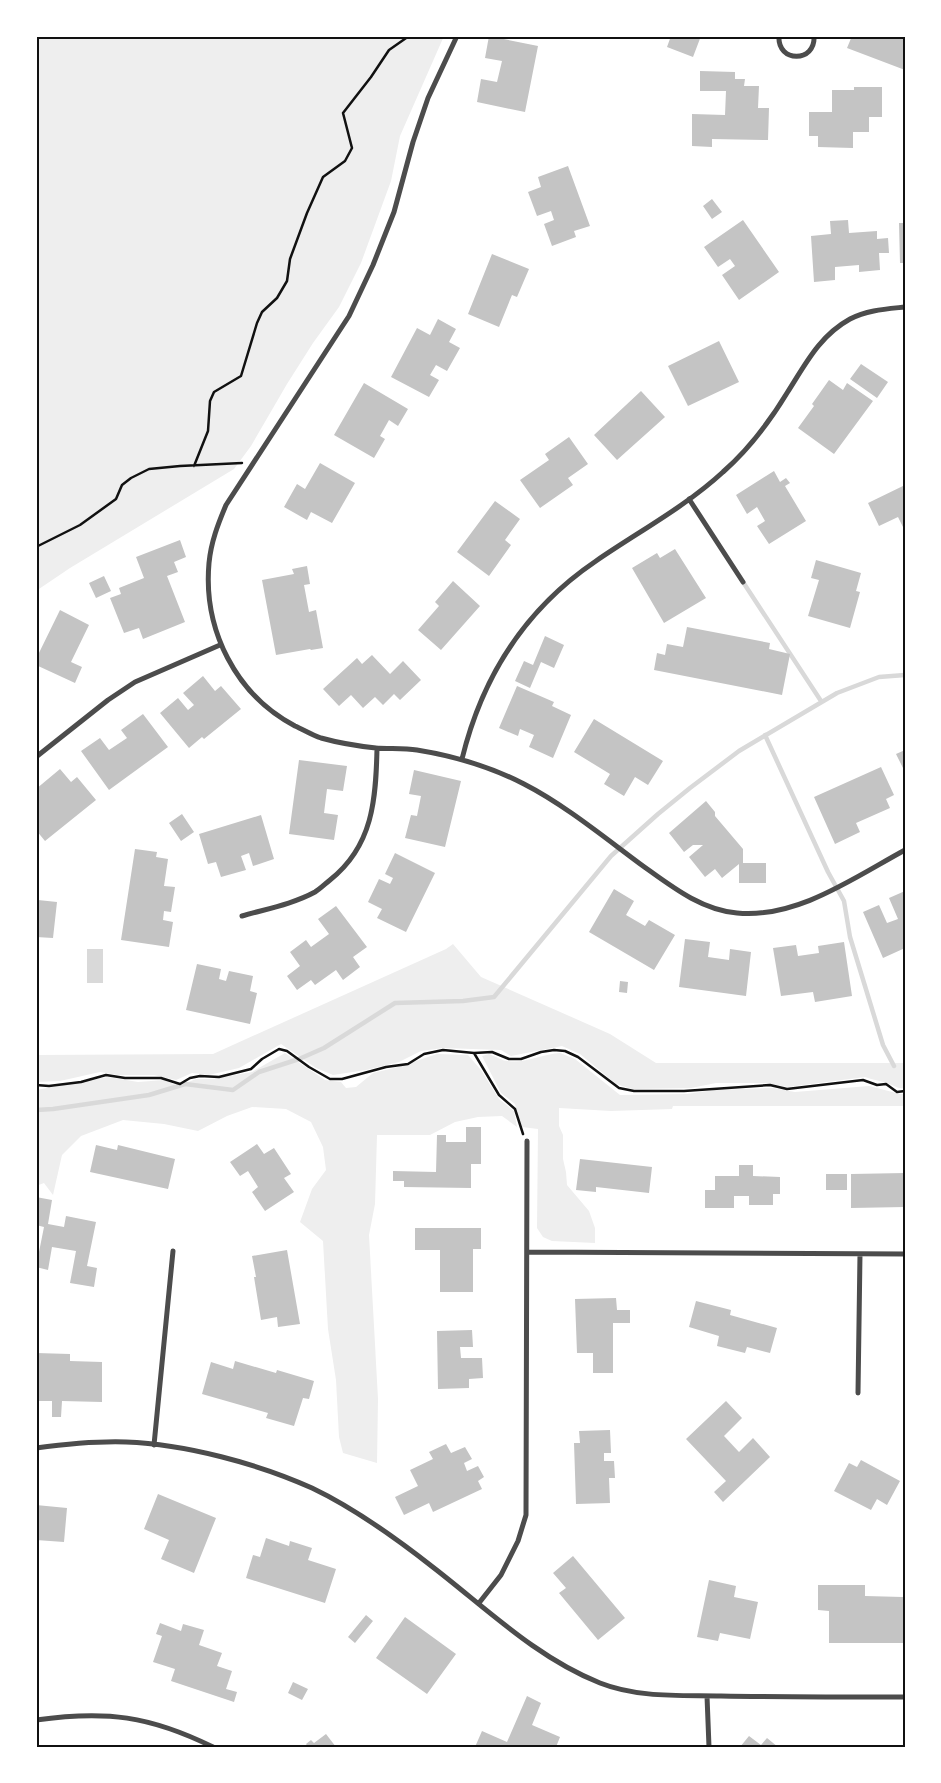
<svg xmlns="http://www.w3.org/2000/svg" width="941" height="1783" viewBox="0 0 941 1783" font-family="'Sofia Sans Condensed',sans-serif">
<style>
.green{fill:#eee}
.water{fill:#d9d9d9}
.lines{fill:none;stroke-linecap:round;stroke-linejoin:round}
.stream{stroke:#d9d9d9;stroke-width:4.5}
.building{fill:#c4c4c4}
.path{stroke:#111;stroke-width:2.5}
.minor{stroke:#4c4c4c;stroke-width:5}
.neatline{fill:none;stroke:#111;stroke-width:2}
</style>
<rect width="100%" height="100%" fill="#fff"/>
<path class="green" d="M36 36H444L400 136 391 181 361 263 339 307 313 343 287 384 251 446 234 469 70 568 36 591Z
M453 944 481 977 610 1034 656 1063H905V1088C897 1089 896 1086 889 1084 882 1081 873 1080 865 1077L788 1087 765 1083H716L691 1088 632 1089 616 1084 580 1054 562 1046 511 1056 501 1050 443 1048 421 1051 399 1062 366 1070 333 1075 316 1068 281 1044 239 1068 209 1075 192 1073 176 1080 154 1075H118L100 1072 60 1081 36 1082V1055L213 1054 446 949Z
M285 1053 325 1080 341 1082 346 1088 356 1087 373 1073 398 1067 437 1054 468 1055 481 1070 499 1099 514 1111 517 1127 502 1116 478 1117 455 1122 430 1135H377L375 1204 369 1235 378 1399 377 1463 343 1453 339 1437 336 1380 328 1329 323 1241 300 1222 312 1189 326 1170 323 1147 311 1122 286 1109 252 1107 227 1116 198 1131 164 1124 123 1120 81 1136 62 1155 53 1195 44 1183 36 1186V1090L108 1077 138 1082 164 1080 178 1086 196 1079H212L252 1072Z
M560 1053 575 1059 620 1095 687 1094 714 1090 773 1088 795 1092 869 1086 900 1094H905V1106H673L672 1109 611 1111 559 1108V1126L563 1135V1159L566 1172 567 1185 589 1211 595 1228V1243L552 1241 543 1237 537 1228 538 1129 522 1127 515 1104 501 1093 482 1056 489 1054C495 1056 502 1061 508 1061 524 1064 543 1054 560 1053Z"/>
<path class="water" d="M87 949H103V983H87Z"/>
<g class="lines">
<path class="stream" d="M743 582 821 701
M765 735 828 872 844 901 850 937 883 1045 894 1066
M36 1110 53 1109 149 1095 185 1084 233 1090 259 1072 299 1059 324 1048 395 1003 463 1001 494 997 611 856 658 814 690 788 739 751 837 693 879 677 905 675"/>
</g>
<path class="building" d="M489 36 538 46 525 112 477 102 481 79 497 82 502 61 485 58Z
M671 36H701L693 57 667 47Z
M852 36H905V70L847 48Z
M700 71 735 72V79H745L744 86H759L758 108H769L768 140 712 139V147L692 146V114L725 115 726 91H700Z
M854 87H882V117H869V132H853V148L818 147V136H809V112H832V90H854Z
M568 166 590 226 574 231 576 237 552 246 544 224 554 220 551 211 537 216 528 192 541 187 538 177Z
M712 199 722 212 712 219 703 206Z
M743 220 779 272 739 300 722 275 735 266 730 259 718 267 704 247Z
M848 220 849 233 877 231V239L888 238 889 253H879L880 270 859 272V265L835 267V280L814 282 811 236 831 234 830 221Z
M899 223H905V263H900Z
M492 254 529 269 517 297 512 295 499 327 468 314Z
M438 319 456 329 449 342 460 348 447 371 436 365 430 375 439 380 429 397 391 377 417 328 430 335Z
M719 341 739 382 688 406 668 366Z
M861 364 888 382 877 398 850 379Z
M829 380 843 390 847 383 873 401 834 454 798 428 814 406 812 404Z
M364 383 408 409 398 426 389 420 380 436 385 439 374 458 334 435Z
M641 391 665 417 617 460 594 435Z
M569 437 588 464 568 478 573 485 540 508 520 480 549 460 545 454Z
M320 463 355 483 332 523 311 512 307 520 284 507 297 484 305 489Z
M774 471 780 482 786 478 790 483 785 486 806 521 769 544 757 526 765 521 757 507 747 514 736 495Z
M905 485V531L898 517 879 526 868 503Z
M495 501 520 519 505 540 511 545 489 576 457 552Z
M180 540 186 557 174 562 178 572 167 576 185 622 143 639 139 628 124 633 110 598 121 594 119 588 144 578 136 557Z
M675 549 706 598 664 623 632 568 657 553 660 558Z
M816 560 861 573 856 591 860 592 850 628 808 616 819 580 811 578Z
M307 566 310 584 304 585 309 612 316 610 323 648 311 650 310 649 276 655 262 580 294 574 292 569Z
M104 576 111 591 96 598 89 583Z
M453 581 480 606 441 650 418 630 439 606 435 602Z
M60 610 89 625 71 662 82 667 75 683 36 665V659Z
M687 627 770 643 769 649 790 654 782 695 654 670 657 653 665 655 667 644 683 647Z
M545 636 564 645 554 668 541 662 530 688 515 681 524 661 533 665Z
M372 655 390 674 403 661 421 680 400 700 394 694 383 705 375 697 363 708 351 695 339 706 323 689 357 658 362 664Z
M203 676 215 691 221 686 241 709 204 739 202 737 189 748 160 713 178 698 188 710 194 705 183 693Z
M517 686 554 702 552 706 571 715 553 758 529 747 534 735 520 729 518 736 499 728Z
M143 714 168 747 109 790 81 751 100 738 109 750 127 738 121 730Z
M594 719 663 761 648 785 635 777 624 796 604 784 610 774 574 752Z
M905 750V772L896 754Z
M299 760 347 766 343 791 327 789 324 813 338 815 334 840 289 834Z
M881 767 894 795 886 799 890 808 856 823 860 832 835 844 814 797Z
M60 769 71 782 77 777 96 800 45 841 36 830V789Z
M414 770 461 781 445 847 405 838 411 815 417 816 421 796 409 794Z
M706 801 715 812V816L743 849V863H766V883H739V864L722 878 715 869 705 877 689 857 703 845H693L684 852 669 833Z
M182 814 194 832 181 841 169 823Z
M261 815 274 859 253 866 249 853 241 856 246 870 221 877 216 862 208 864 199 834Z
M135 849 157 852 156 857 168 859 164 886 175 887 171 912 164 911 163 920 173 922 169 947 121 940Z
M395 853 435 873 406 932 377 918 382 909 368 902 379 879 390 884 393 878 385 874Z
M614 889 634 901 626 915 645 926 649 920 675 935 654 970 589 932Z
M905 891V948L883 958 863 912 879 905 887 923 898 919 889 898Z
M38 900 57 902 53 938 36 937V905H38Z
M336 906 367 947 353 957 360 967 343 980 336 970 315 985 311 980 297 990 287 976 300 966 290 952 306 940 311 947 329 934 318 919Z
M685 939 710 942 708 957 729 960 730 949 751 952 746 996 679 987Z
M844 942 852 996 815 1002 813 992 781 996 773 948 796 945 798 956 819 953 818 946Z
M197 964 221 969 219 979 226 981 229 971 253 976 250 991 257 993 250 1024 186 1010Z
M620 981 628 982 627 993 619 992Z
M466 1127H481V1164H471V1188L404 1187V1181H393V1171L436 1172 437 1135H446V1142H466Z
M257 1144 264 1154 274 1148 291 1174 284 1178 294 1192 265 1211 252 1192 258 1187 248 1171 240 1176 230 1162Z
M96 1145 117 1150 118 1145 175 1159 168 1189 90 1172Z
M580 1159 652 1167 649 1193 596 1187V1192L576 1190Z
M739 1165H753V1176L780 1177V1194H773V1205H749V1196H734V1208H705V1190H715V1176H739Z
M905 1173V1207L851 1208V1174Z
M826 1174H847V1190H826Z
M36 1197 52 1200 48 1224 64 1227 66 1216 96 1222 87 1266 97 1268 94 1287 70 1283 76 1251 52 1247 48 1270 36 1267 44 1227 36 1225Z
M415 1228H481V1249H473V1292H440V1250H415Z
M287 1250 300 1324 278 1327 277 1317 261 1320 254 1277H256L252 1256Z
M616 1298 617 1310H630V1323H613V1373H593V1353H577L575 1299Z
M696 1301 731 1310 730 1315 777 1328 770 1353 747 1347 745 1353 717 1346 719 1336 689 1327Z
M472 1330 473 1347H460L461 1358H482L483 1378 469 1379V1388L438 1389 437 1331Z
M36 1353 70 1354V1361L102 1362V1402L62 1401 61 1417H52V1401H36Z
M235 1361 276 1373 277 1370 314 1381 309 1399 303 1398 294 1426 266 1418 268 1413 202 1394 211 1362 233 1369Z
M726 1401 742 1418 724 1436 739 1452 753 1438 770 1457 723 1502 714 1492 726 1481 686 1439Z
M610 1430 611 1453H604V1461H614L615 1478H609L610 1503 576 1504 574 1443H580L579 1431Z
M446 1444 451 1453 465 1447 472 1459 464 1463 467 1471 478 1466 484 1477 478 1481 482 1489 433 1512 429 1503 404 1515 395 1497 418 1486 410 1470 433 1459 429 1452Z
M861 1460 900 1481 887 1505 877 1499 871 1510 834 1491 849 1463 857 1467Z
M158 1494 216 1518 194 1573 161 1559 169 1540 144 1529Z
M36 1505 67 1508 64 1542 36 1540Z
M266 1538 289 1546 290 1541 312 1548 308 1560 336 1569 325 1603 246 1578 253 1555 260 1557Z
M573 1556 625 1618 598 1640 559 1593 566 1588 553 1573Z
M709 1580 736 1586 734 1597 758 1602 750 1639 720 1633 718 1641 697 1637Z
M818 1585H865V1596L903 1597V1643H829V1611L818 1610Z
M366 1615 373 1621 355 1643 348 1637Z
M405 1617 456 1654 427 1694 376 1658Z
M160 1623 181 1631 183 1624 204 1630 199 1645 222 1653 217 1666 232 1671 226 1689 237 1692 234 1702 171 1681 175 1669 153 1662 162 1636 156 1634Z
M293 1682 308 1689 302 1700 288 1693Z
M527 1696 541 1703 532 1725 560 1737 556 1747H475L482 1731 507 1742Z
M326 1734 336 1747H308L306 1744 311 1740 314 1743Z
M749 1736 761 1745 767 1738 778 1747H740Z"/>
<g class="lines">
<path class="path" d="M194 466 208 431 210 401 214 392 241 376 257 323 262 312 277 298 287 281 290 259 307 213 323 177 345 161 352 148 343 113 371 77 389 50 409 36
M36 547 80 525 116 499 122 485 131 478 149 469 180 466 242 463
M474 1053 499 1095 515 1109 523 1134
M36 1085 49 1086 81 1082 106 1075 125 1078H161L180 1084 190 1078 200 1076 219 1077 251 1069 262 1059 279 1049 287 1051 309 1067 330 1079H342L386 1067 408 1064 424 1054 443 1050 474 1053 492 1052 509 1059H521L541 1052 554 1050 565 1051 578 1057 619 1088 634 1091H684L770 1085 787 1089 863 1080 877 1085 886 1084 897 1092 905 1091"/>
<path class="minor" d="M457 36 428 98 413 142 394 212 373 265 349 316 226 505C218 524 211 542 209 563 203 630 236 695 295 726 304 730 312 735 321 738 339 743 357 746 376 748 389 749 404 748 417 750 454 756 491 767 524 784 565 805 605 838 643 866 671 886 701 910 737 913 797 919 855 877 905 850
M779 36C777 63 816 63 814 36
M689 499 743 582
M36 757 108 700 135 682 220 645
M462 759C482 677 525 609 596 561 638 532 685 507 723 472 748 450 770 421 787 393 805 365 819 336 850 319 867 310 886 309 905 307
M242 916C266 909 293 904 315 892 320 889 325 884 330 880 373 846 376 799 377 748
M528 1252 905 1254
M858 1393 860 1254
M154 1445 173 1251
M36 1448C66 1444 96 1441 126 1442 185 1444 259 1464 312 1488 356 1509 396 1538 434 1568 487 1609 537 1658 600 1683 638 1698 681 1695 721 1696 782 1697 844 1697 905 1697
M479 1603 501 1575 518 1541 526 1515 527 1141
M707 1696 709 1747
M36 1720C106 1710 150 1716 213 1747"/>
</g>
<rect width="941" height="1783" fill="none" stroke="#ffffff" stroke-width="75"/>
<rect x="38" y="38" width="866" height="1708" class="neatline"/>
</svg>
